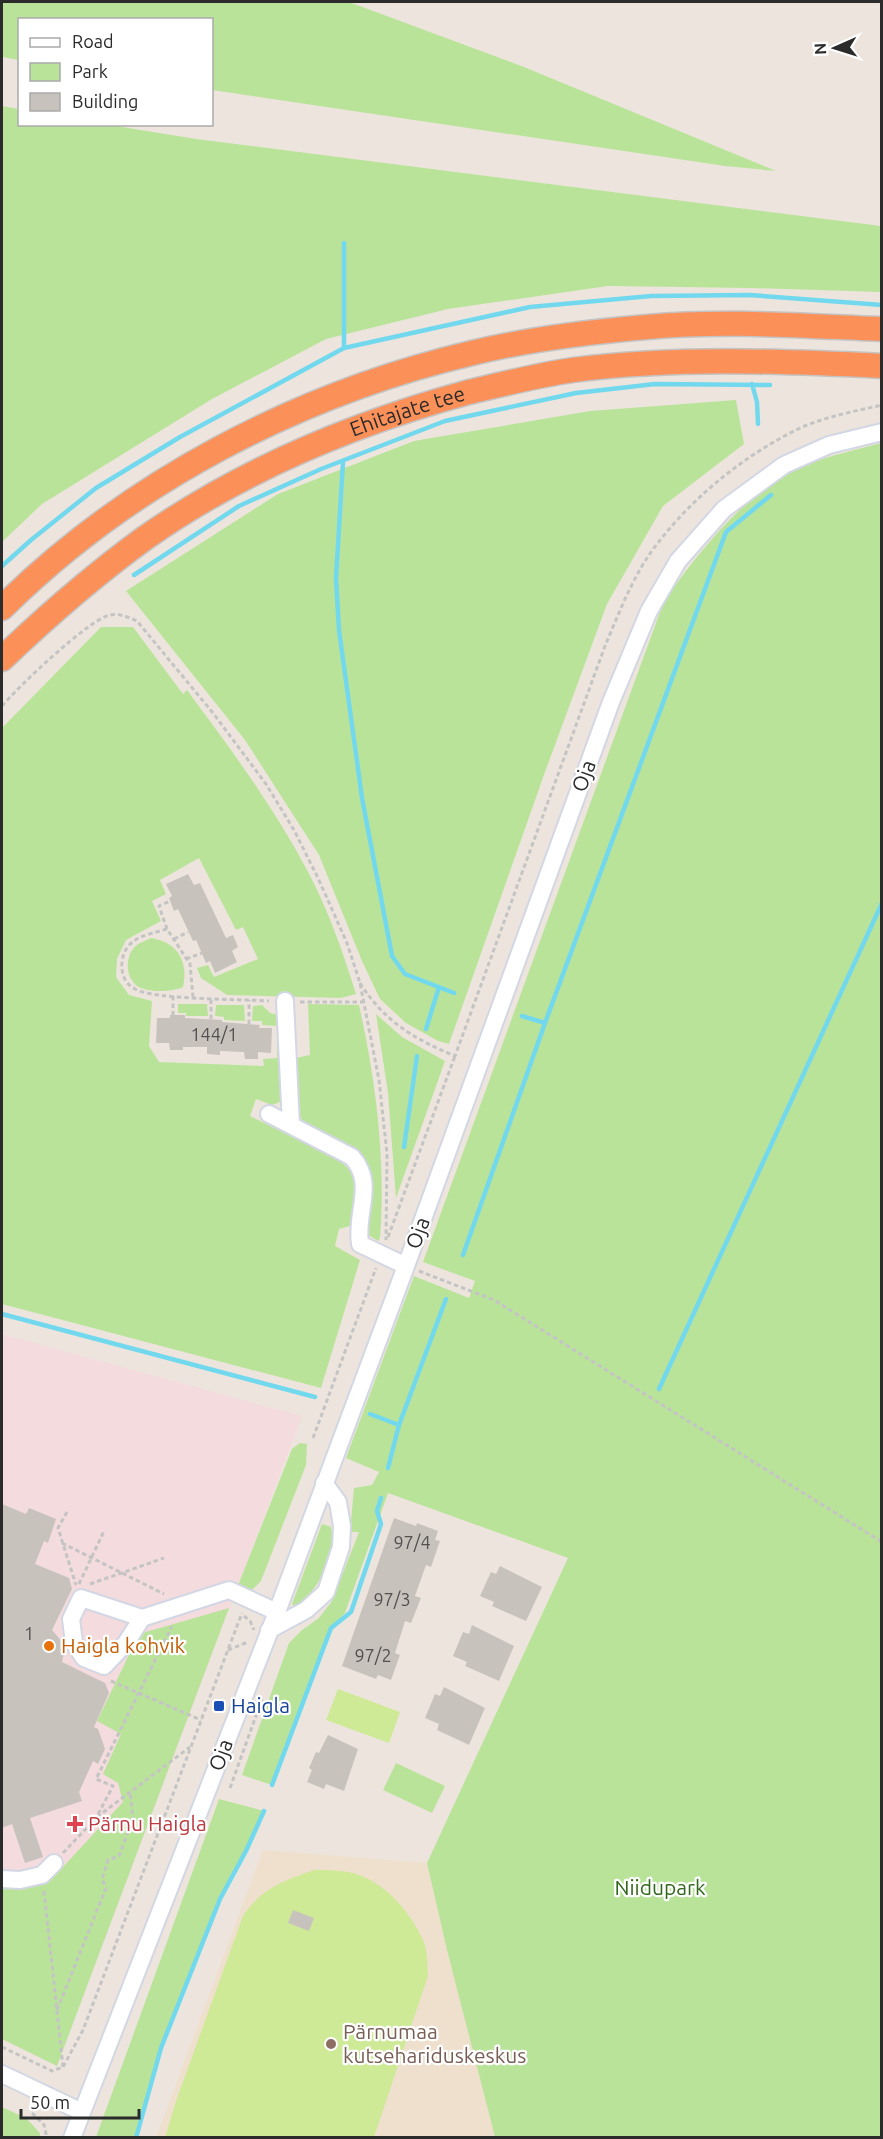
<svg xmlns="http://www.w3.org/2000/svg" width="883" height="2139" viewBox="0 0 883 2139" font-family="Ubuntu,sans-serif">
<style>
.education{fill:#eee0cd}
.medical{fill:#f3dbde}
.green{fill:#bae39a}
.pitch{fill:#ceea96}
.lines{fill:none;stroke-linecap:round;stroke-linejoin:round}
.stream{stroke:#72d8ed;stroke-width:4.5}
.building{fill:#c8c2bd}
.minor-casing{stroke:#d3d7e3;stroke-width:20}
.highway-casing{stroke:#c4c4c4;stroke-width:27}
.path{stroke:#c4c4c4;stroke-width:3;stroke-dasharray:4.5 3;stroke-linecap:butt}
.minor{stroke:#fff;stroke-width:16}
.highway{stroke:#fc9059;stroke-width:24}
.food-dot{fill:#e8710a;stroke:#fff;stroke-width:2}
.transit-dot{fill:#1a4fb4;stroke:#fff;stroke-width:2}
.health-dot{fill:#e0444e;stroke:#fff;stroke-width:2}
.education-dot{fill:#8d6e63;stroke:#fff;stroke-width:2}
.labels{text-anchor:middle;stroke-width:4.5;stroke-linejoin:round;paint-order:stroke}
.number-label{font-size:18px;fill:#525150}
.street-label{font-size:21px;fill:#2b2b2b;stroke:#fff}
.food-label{font-size:21px;fill:#c56008;stroke:#fff;text-anchor:start}
.transit-label{font-size:21px;fill:#164399;stroke:#fff;text-anchor:start}
.health-label{font-size:21px;fill:#be3a42;stroke:#fff;text-anchor:start}
.park-label{font-size:21px;fill:#32681b;stroke:#fff}
.education-label{font-size:21px;fill:#785e54;stroke:#fff;text-anchor:start}
</style>
<rect width="100%" height="100%" fill="#ede5dd"/>
<path class="education" d="M263 1850 427 1863 447 1950 495 2137 156 2138Z"/>
<path class="medical" d="M2 1334 302 1416 57 2066 2 2039Z"/>
<path class="green" d="M2 2H349L524 67 776 171 725 166 212 90V20H20L19 60 2 57Z
M2 106 19 109 20 124 110 125 196 139 881 226V292L750 288 608 286 448 309 326 339 212 399 42 504 2 542Z
M736 400 744 444 663 506 607 604 545 772 449 1044 438 1041 406 1023 380 999 362 961 319 855 245 740 126 591 278 494 414 441 590 411Z
M881 443V2137H495L447 1950 427 1863 568 1558 388 1493 345 1613 331 1628 326 1641 272 1785 242 1775 289 1643 302 1630 319 1618 332 1601 359 1532H350L354 1488 372 1485 379 1472 346 1458 414 1276 469 1298 475 1281 423 1262 664 601C695 557 744 494 793 471 821 457 852 451 881 443Z
M101 627H133L183 694 187 690C230 748 273 806 307 870 328 909 343 952 356 994L341 998 227 995 201 978 197 968 208 965 214 977 258 959 243 927 236 930 199 858 160 880 166 894 152 901 161 921 126 940 117 959 116 977 129 995 152 1001 149 1046 159 1062 264 1066 263 1059 277 1058V1026L262 1025V1021H252L253 1006 262 1005 270 1013 279 1015 280 1102 272 1105 256 1099 250 1116 338 1159 351 1171 356 1184 350 1226 339 1229 335 1246 360 1260 321 1388 2 1304V728Z
M151 938C177 942 189 961 183 987 172 992 147 993 137 986 124 976 125 953 138 944 142 942 147 940 151 938Z
M178 1004H207L208 1016H186V1013H178Z
M308 1004 359 1005C376 1081 386 1160 380 1238L378 1241 367 1234C369 1205 381 1165 351 1147 337 1137 319 1132 304 1124L300 1116 296 1058 310 1055Z
M216 1005H244L245 1021 224 1020V1017L215 1016Z
M376 1014 402 1037 445 1061 396 1198 388 1093Z
M300 1443 307 1444 306 1465 261 1581 253 1589 246 1592 239 1587V1583L292 1449Z
M322 1524 331 1527C332 1533 334 1541 333 1547 328 1569 314 1593 296 1608L292 1604Z
M229 1608 57 2066 2 2039V1885L22 1886 50 1881 123 1802 118 1783 103 1774 121 1734 97 1721 139 1634Z
M396 1763 445 1786 432 1813 383 1790Z
M219 1799 264 1811 246 1851 220 1899 161 2048 136 2137H96Z
M2 2107 26 2118 40 2133V2137H2Z"/>
<path class="pitch" d="M338 1689 400 1712 389 1743 326 1720Z
M314 1870C329 1870 345 1870 359 1875 388 1886 410 1912 423 1940 428 1951 427 1964 428 1976L374 2137 165 2138 175 2104 243 1916C262 1888 283 1881 314 1870Z"/>
<g class="lines">
<path class="stream" d="M344 348V243
M752 384 757 402 758 424
M343 462 336 578 339 630 362 798 392 956 405 974 454 993
M2 566 31 540 96 488 180 437 344 348 530 307 651 296 750 295 882 305
M134 575 239 506 321 469 445 421 576 393 655 384 770 385
M522 1016 545 1023
M426 1029 439 987
M404 1147 417 1056
M463 1255 545 1023 726 532 771 495
M2 1314 315 1397
M659 1389 882 903
M370 1414 399 1425
M388 1468 399 1425 446 1299
M272 1785 331 1628 351 1612 381 1524 377 1511 381 1498
M136 2138 161 2048 220 1899 246 1851 264 1811"/>
</g>
<path class="building" d="M188 874 194 885 200 883 226 938 233 935 238 947 232 951 237 962 215 973 210 961 206 963 196 940 193 941 178 909 174 911 169 898 172 896 166 884Z
M170 1015H185V1018L222 1020V1022L260 1025 259 1028H272L271 1053 258 1052V1059H245L244 1052 220 1051V1055L207 1054V1047H183V1050H170L169 1043H156L157 1018H170Z
M2 1504 26 1514 29 1508 56 1519 48 1543 44 1541 35 1564 69 1578 72 1589 52 1630 63 1643 64 1653 62 1662 105 1683 109 1693 94 1727 98 1729 105 1749 98 1764 93 1761 79 1792 82 1801 30 1818 43 1857 25 1863 12 1824 2 1828Z
M394 1518 416 1526 417 1523 438 1531 435 1540 440 1541 431 1567 426 1565 415 1596 421 1598 411 1623 405 1621 395 1653 400 1655 391 1680 378 1675 376 1679 342 1666Z
M500 1566 542 1587 526 1621 492 1606 494 1602 480 1596 491 1572 496 1574Z
M472 1625 514 1646 499 1681 465 1666 467 1662 453 1656 463 1632 469 1634Z
M444 1687 485 1708 469 1745 437 1730 439 1724 425 1718 435 1694 440 1696Z
M328 1735 358 1749 344 1791 326 1784 324 1789 307 1782 312 1770 309 1768 316 1752 319 1753Z
M293 1910 314 1918 309 1931 288 1923Z"/>
<g class="lines">
<defs>
<path id="minor" d="M285 1001 291 1125
M269 1114 352 1157C376 1184 355 1212 360 1244L406 1266
M142 1618 126 1643 104 1666 84 1658 74 1643 71 1619 81 1598 142 1618 229 1590 277 1612
M269 1630 306 1610 326 1592 341 1547 342 1526 338 1502 324 1483
M2 1879 20 1880 42 1875 54 1863
M2 2074 82 2112
M72 2138 277 1612 406 1266 611 702 649 611 678 561 724 509 784 465 829 445 882 432"/>
<g id="highway">
<path d="M2 608C129 482 298 394 472 353 529 339 588 332 647 327 725 320 804 326 882 329"/>
<path id="s1" d="M2 659C47 616 94 575 145 538 242 470 355 423 469 392 503 384 538 375 573 370 674 357 780 361 882 366"/>
</g>
</defs>
<use href="#minor" class="minor-casing"/>
<use href="#highway" class="highway-casing"/>
<path class="path" d="M2 706C17 688 89 619 110 615 119 613 128 617 137 621L213 713 266 784 294 830 318 878 347 943 360 983 379 1080 387 1154 386 1240
M167 929 159 906 170 901
M174 939 188 932
M186 959 202 953
M360 983C384 1021 414 1039 455 1056L605 646C619 613 633 576 654 548 690 500 737 461 790 433 818 418 851 412 882 405
M173 996V1015
M193 997 190 964 167 929C147 935 125 937 122 962 121 973 124 983 135 989 154 1000 243 999 269 1001
M300 1002H364
M211 1019V998
M249 1024V1000
M388 1237 455 1056
M419 1271 494 1300 882 1542
M313 1438 376 1268
M67 1512 58 1528 76 1585
M62 1543 164 1594
M79 1584 104 1531
M90 1584 164 1558
M244 1616 250 1621 254 1630
M228 1650 248 1642
M111 1681 201 1720
M230 1788 262 1699
M97 1817 190 1747
M63 1853 96 1818 113 1786 96 1779 172 1626
M44 1891 63 2067
M57 2010 106 1888 102 1879 108 1860 119 1856 133 1818 130 1791
M2 2047 52 2071 63 2067 83 2030 242 1613
M32 2113 44 2125 47 2138"/>
<use href="#minor" class="minor"/>
<use href="#highway" class="highway"/>
</g>
<circle class="food-dot" cx="49" cy="1646" r="6"/>
<rect class="transit-dot" x="213" y="1700" width="12" height="12" rx="3"/>
<path class="health-dot" d="M72 1815h6v6h6v6h-6v6h-6v-6h-6v-6h6z"/>
<circle class="education-dot" cx="331" cy="2044" r="6"/>
<g class="labels">
<g class="number-label">
<text x="214" y="1041">144/1</text>
<text x="412" y="1549">97/4</text>
<text x="392" y="1606">97/3</text>
<text x="29" y="1640">1</text>
<text x="373" y="1662">97/2</text>
</g>
<g class="street-label">
<text dy="7" stroke="none"><textPath href="#s1" startOffset="480">Ehitajate tee</textPath></text>
<text transform="translate(584 776) rotate(-70)" y="7">Oja</text>
<text transform="translate(418 1233) rotate(-70)" y="7">Oja</text>
<text transform="translate(221 1755) rotate(-70)" y="7">Oja</text>
</g>
<g class="food-label">
<text x="61" y="1653">Haigla kohvik</text>
</g>
<g class="transit-label">
<text x="231" y="1713">Haigla</text>
</g>
<g class="health-label">
<text x="88" y="1831">Pärnu Haigla</text>
</g>
<g class="park-label">
<text x="660" y="1895">Niidupark</text>
</g>
<g class="education-label">
<text x="343" y="2039">Pärnumaa<tspan x="343" dy="24">kutsehariduskeskus</tspan></text>
</g>
</g>
<rect width="883" height="2139" fill="none" stroke="#2b2b2b" stroke-width="6"/>
<rect x="18" y="18" width="195" height="108" fill="#ffffff" stroke="#aaaaaa" stroke-width="1.5"/>
<rect x="30" y="38" width="30" height="9" fill="#ffffff" stroke="#aaaaaa" stroke-width="1.5"/>
<text x="72" y="48" font-size="18" fill="#2b2b2b">Road</text>
<rect x="30" y="63" width="30" height="18" fill="#bae39a" stroke="#aaaaaa" stroke-width="1.5"/>
<text x="72" y="78" font-size="18" fill="#2b2b2b">Park</text>
<rect x="30" y="93" width="30" height="18" fill="#c8c2bd" stroke="#aaaaaa" stroke-width="1.5"/>
<text x="72" y="108" font-size="18" fill="#2b2b2b">Building</text>
<g transform="translate(835 48) rotate(267)" stroke="#ffffff" stroke-width="4.5" paint-order="stroke">
<path d="M0-4.5L10 22L0 15L-10 22Z" fill="#2b2b2b"/>
<text y="-9" font-size="16" font-weight="bold" text-anchor="middle" fill="#2b2b2b">N</text>
</g>
<path d="M21 2109v9h118v-9" fill="none" stroke="#2b2b2b" stroke-width="3"/>
<text x="30" y="2109" font-size="18" fill="#2b2b2b" stroke="#ffffff" stroke-width="4.5" paint-order="stroke">50 m</text>
</svg>
